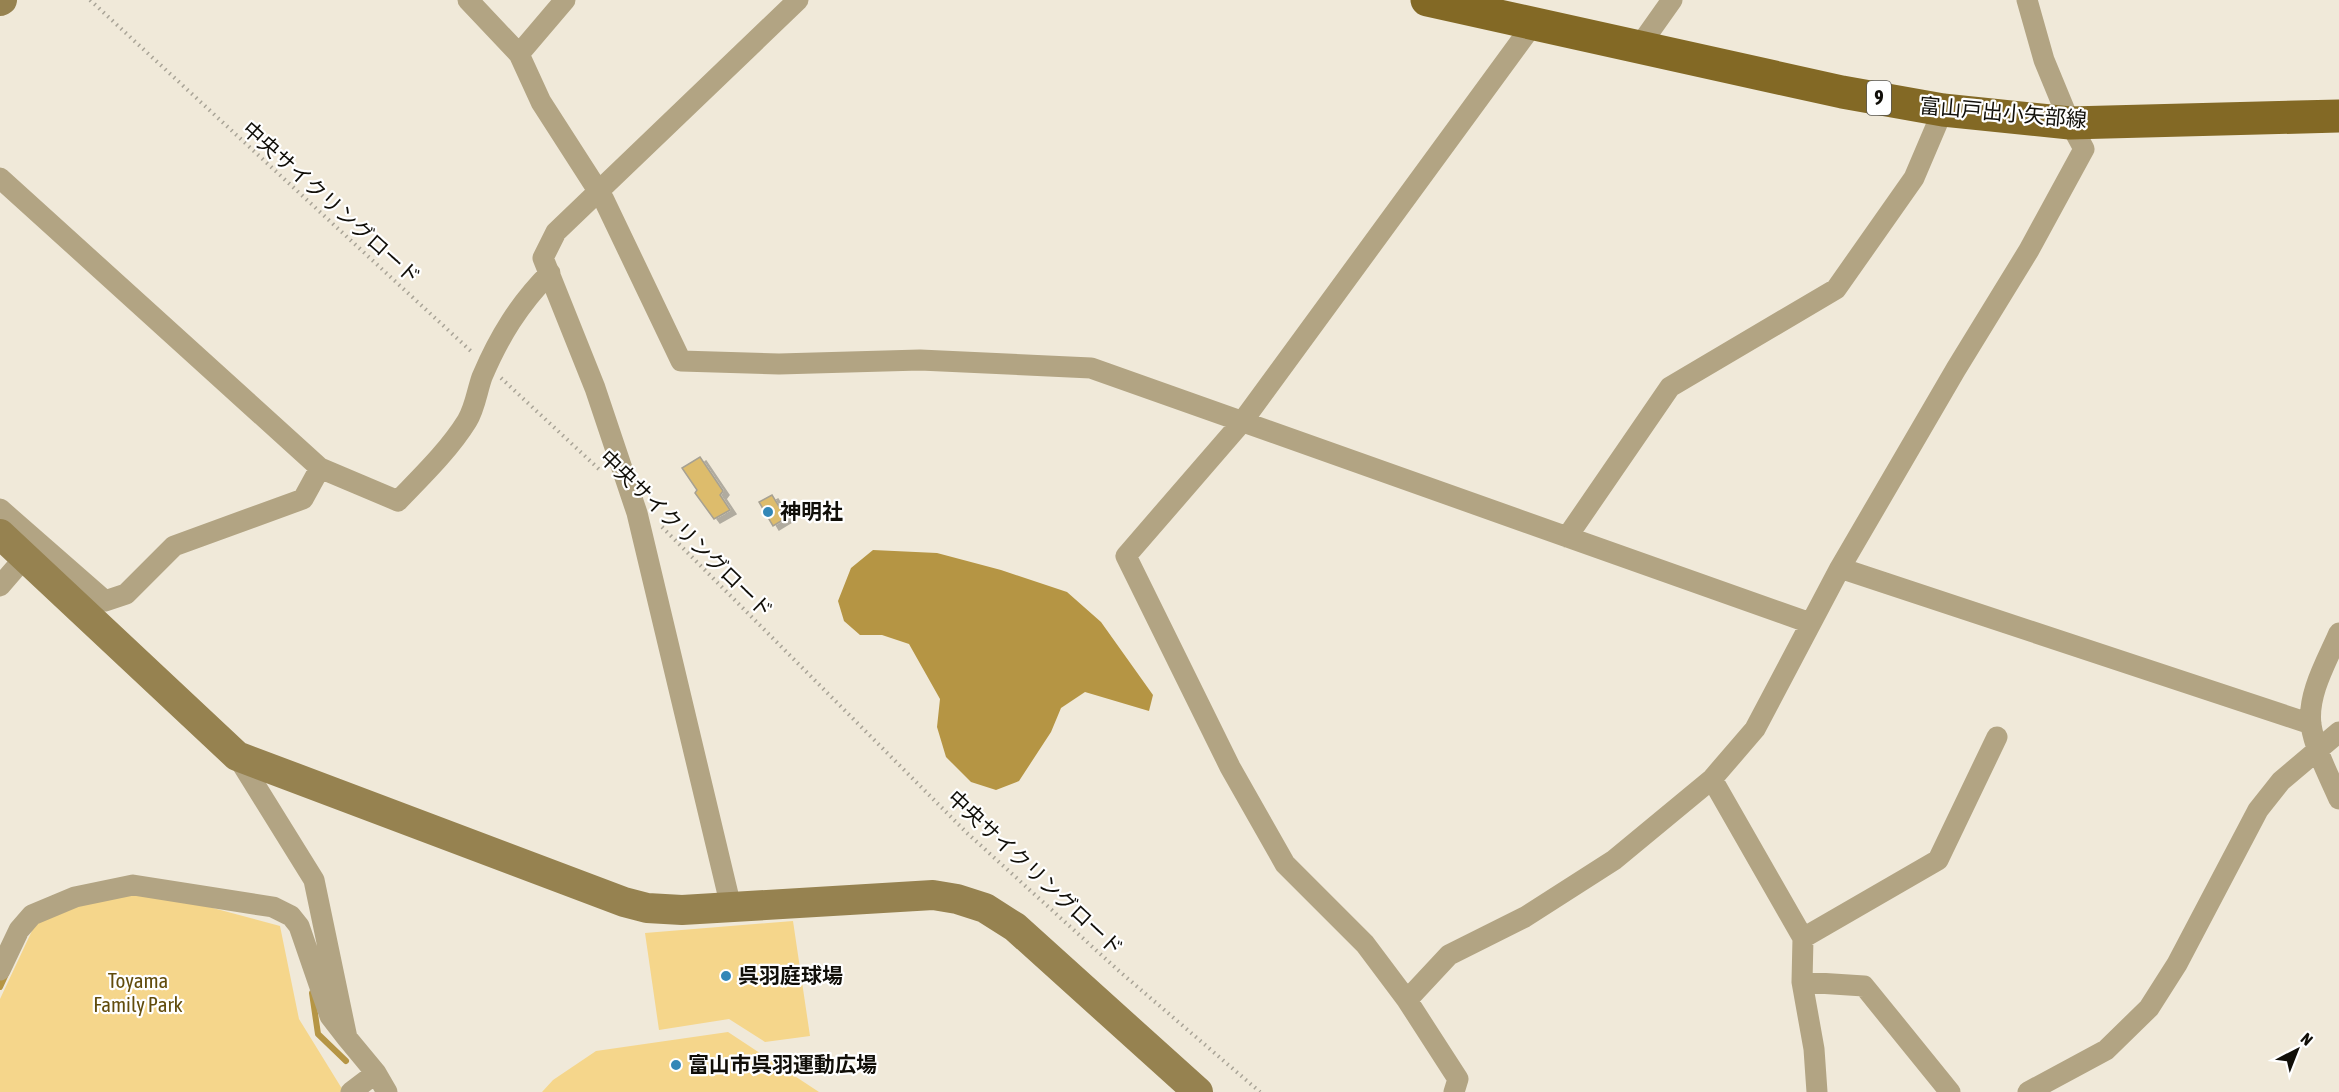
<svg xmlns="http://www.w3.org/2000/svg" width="2339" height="1092" viewBox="0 0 2339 1092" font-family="'Asap Condensed','Noto Sans JP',sans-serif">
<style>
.green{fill:#f5d68b}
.water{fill:#b59544}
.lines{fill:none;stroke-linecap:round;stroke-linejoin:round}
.stream{stroke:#b59544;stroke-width:6}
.building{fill:#ddbc6c;stroke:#a7a192;stroke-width:1.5;filter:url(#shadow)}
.path{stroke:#a9a497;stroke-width:4;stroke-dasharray:1.5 4.5;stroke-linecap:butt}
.street{stroke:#b2a483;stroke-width:21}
.secondary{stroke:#968250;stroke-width:30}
.primary{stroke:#836925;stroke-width:33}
.poi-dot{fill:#3387b7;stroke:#fff;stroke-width:2}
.labels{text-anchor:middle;stroke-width:4.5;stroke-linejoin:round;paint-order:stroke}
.shield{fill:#fff;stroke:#585753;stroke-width:1.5}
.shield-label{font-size:20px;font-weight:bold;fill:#110f09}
.street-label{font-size:21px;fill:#110f09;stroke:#fff}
.poi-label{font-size:21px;font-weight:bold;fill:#110f09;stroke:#fff;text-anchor:start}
.park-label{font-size:21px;fill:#624c0c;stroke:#fff}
</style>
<defs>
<filter id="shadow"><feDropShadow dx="6" dy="4" stdDeviation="0" flood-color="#0004"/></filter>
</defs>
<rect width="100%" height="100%" fill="#f0e9d9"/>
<path class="green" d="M153 892 280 926 299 1019 344 1092H0V999L37 920 81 897Z
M793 921 810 1036 765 1042 729 1019 659 1030 645 933Z
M728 1032 819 1092H542L553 1080 596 1051Z"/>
<path class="water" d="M873 550 937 553 1001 570 1067 592 1101 622 1153 695 1149 711 1085 692 1061 708 1051 732 1019 781 996 790 971 782 946 757 937 727 940 699 909 644 882 635H860L844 621 838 601 851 568Z"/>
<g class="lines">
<path class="stream" d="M0 987 6 974
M312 993 318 1034 346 1061"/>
</g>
<path class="building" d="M700 457 723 491 720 495 730 510 714 519 695 493 697 490 682 468Z
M772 495 786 518 773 526 759 502Z"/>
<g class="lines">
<path class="path" d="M90 0 473 353
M501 378 601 471
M662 527 967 833 1119 971 1260 1092"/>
<path class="street" d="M468 0 519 54 541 102 604 200 681 361 779 364 920 360 1091 368 1810 623
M1638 48 1672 0
M519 54 565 0
M0 178 320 468
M0 509 105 601 126 594 174 546 303 499 320 468 398 501C422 476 449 450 467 421 475 408 477 391 482 377 499 337 519 304 550 273
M1567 537 1670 387 1836 289 1914 178 1943 110
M1840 568 2311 724
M0 586 25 557
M2339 633C2327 661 2307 694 2311 725 2315 750 2329 776 2339 799
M237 756 314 880 347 1038 376 1073 387 1092
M1712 779 1803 938 1802 982
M731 907 637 513 595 388 543 258 556 232 798 0
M1803 938 1938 860 1997 737
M0 970 19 930 32 915 75 897 133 885 273 907 291 916 299 926 330 1016 347 1038
M1407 1000 1449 955 1525 917 1614 860 1712 779 1755 729 1840 568 1956 369 2029 250 2084 149 2070 123 2044 60 2027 0
M351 1092 376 1073
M1454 1092 1458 1079 1407 1000 1365 944 1285 864 1230 767 1126 556 1242 422 1534 23
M1817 1092 1814 1049 1802 982 1864 986 1950 1092
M2028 1092 2106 1050 2149 1008 2177 964 2258 810 2281 781 2339 732"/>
<path class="secondary" d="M0 1 2 0
M0 534 237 756 624 902 647 908 682 910 933 895 957 899 985 908 1015 927 1198 1092"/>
<path class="primary" d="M1427 0 1842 92 1943 110 2070 123 2339 116"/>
</g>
<g class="poi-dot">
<circle cx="768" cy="512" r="6"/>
<circle cx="726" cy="976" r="6"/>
<circle cx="676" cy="1065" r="6"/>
</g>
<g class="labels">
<rect class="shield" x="1867" y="81" width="24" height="34" rx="4.5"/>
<g class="shield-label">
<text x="1879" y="105">9</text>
</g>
<g class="street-label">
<text transform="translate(2003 113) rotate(5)" y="7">富山戸出小矢部線</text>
<text transform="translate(331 203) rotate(42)" y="7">中央サイクリングロード</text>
<text transform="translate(686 534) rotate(44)" y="7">中央サイクリングロード</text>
<text transform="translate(1035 873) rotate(43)" y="7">中央サイクリングロード</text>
</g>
<g class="poi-label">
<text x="780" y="519">神明社</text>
<text x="738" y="983">呉羽庭球場</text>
<text x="688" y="1072">富山市呉羽運動広場</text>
</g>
<g class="park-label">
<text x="138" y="988">Toyama<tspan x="138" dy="24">Family Park</tspan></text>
</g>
</g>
<g transform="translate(2297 1050) rotate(42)" stroke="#ffffff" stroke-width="4.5" paint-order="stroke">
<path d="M0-4.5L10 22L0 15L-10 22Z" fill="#110f09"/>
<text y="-9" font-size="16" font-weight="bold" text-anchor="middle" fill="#110f09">N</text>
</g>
</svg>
